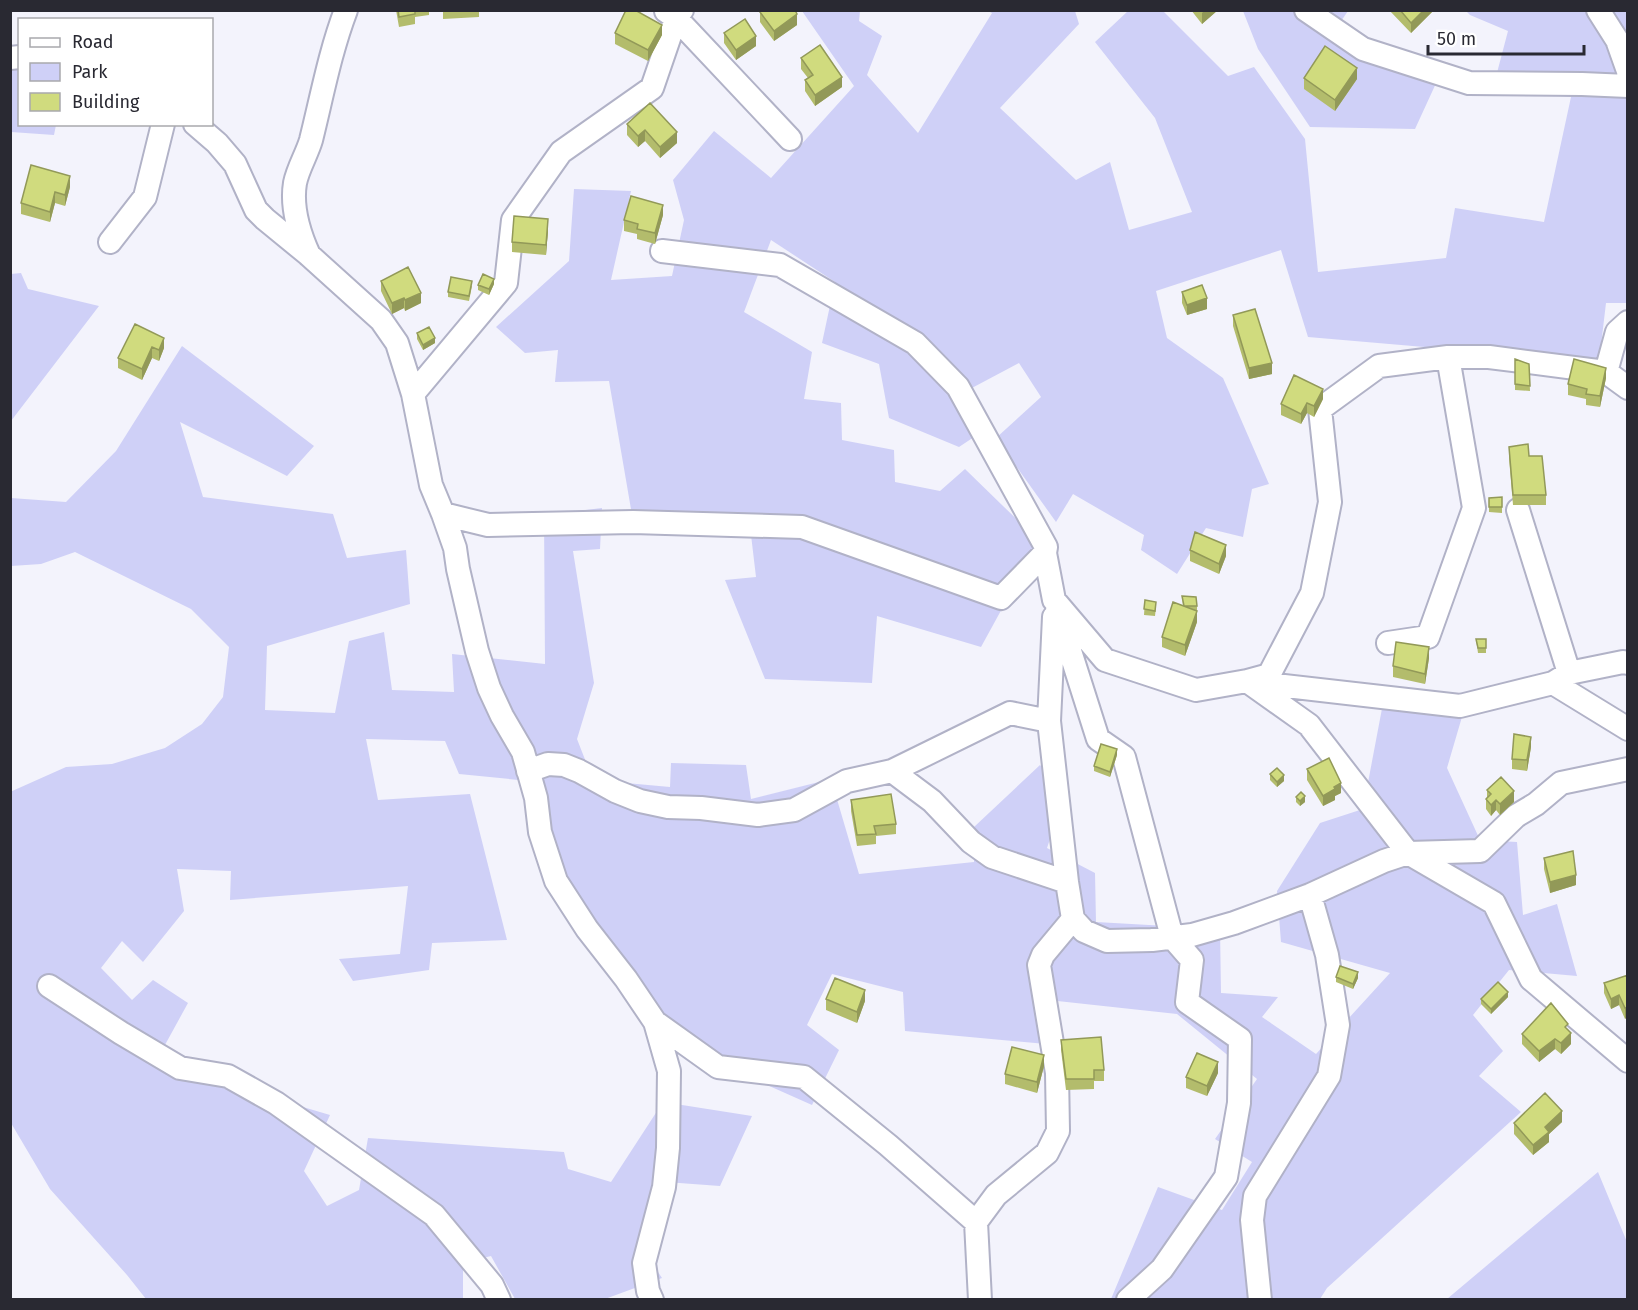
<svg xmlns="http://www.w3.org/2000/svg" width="1638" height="1310" viewBox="0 0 1638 1310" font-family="'Fira Sans',sans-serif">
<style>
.green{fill:#cfd0f7}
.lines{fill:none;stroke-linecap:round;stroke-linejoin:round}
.street-casing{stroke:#b1b2c7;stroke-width:26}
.street{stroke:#fff;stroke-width:22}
.wall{fill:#b3bc6c}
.shaded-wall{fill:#929958}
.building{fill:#d0db7e;stroke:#929958;stroke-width:1.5}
</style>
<rect width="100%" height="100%" fill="#f3f3fc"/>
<path class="green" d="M802 11H860L859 21 882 36 867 75 918 133 992 13 988 11H1075L1079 24 1000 108 1076 180 1110 162 1129 230 1192 212 1155 118 1095 42 1128 11H1163L1228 76 1254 67 1305 139 1318 272 1446 258 1455 208 1544 222 1571 97 1493 88 1508 31 1470 15 1466 11H1627V303H1606L1599 362 1308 337 1281 250 1156 291 1167 338 1223 378 1269 484 1252 489 1243 537 1206 528 1177 574 1141 550 1144 535 1073 494 1056 522 996 438 1041 397 1019 363 970 389 992 425 959 447 889 418 879 364 822 343 835 282 771 240 744 312 812 352 804 399 841 403 842 440 894 450 895 482 940 491 965 469 1039 541 981 647 877 616 872 683 765 679 725 580 756 577 749 518 632 515 609 381 555 382 558 350 525 353 496 327 569 261 574 189 631 191 611 280 672 276 684 220 673 180 714 131 771 178 854 86Z
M1243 11H1348L1337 27 1438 79 1415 129 1310 127 1258 49Z
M10 61H19L20 124 56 125 54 135 11 132Z
M21 273 28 289 99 306 11 421V274Z
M182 346 314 446 287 476 180 422 203 497 333 514 347 558 406 550 410 604 267 646 265 710 335 713 349 641 384 632 392 690 454 692 452 654 545 664 544 515 602 508 600 549 573 551 594 683 577 739 593 780 670 787 671 763 746 765 751 799 831 779 859 874 974 862V827L1040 765 1064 797 1047 848 1095 873 1096 922 1220 929 1221 993 1278 997 1262 1017 1316 1054 1390 973 1281 942 1277 891 1320 823 1363 809 1384 698 1464 710 1447 768 1480 840 1517 842 1523 915 1557 904 1577 976 1509 970 1473 1015 1503 1051 1479 1076 1521 1112 1327 1288 1320 1299H1111L1158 1187 1222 1210 1252 1162 1215 1139 1257 1079 1177 1014 1039 999 1046 1044 905 1031 903 992 832 974 807 1025 839 1050 812 1105 682 1047 551 891 529 781 459 774 445 741 366 739 378 800 470 794 507 940 432 943 429 970 353 981 339 959 400 954 408 886 230 900 231 871 177 869 184 911 143 962 122 941 101 968 132 1000 153 980 188 1003 160 1054 212 1080 330 1115 304 1171 327 1206 359 1190 368 1138 564 1152 568 1169 611 1182 663 1102 752 1116 720 1186 652 1181 644 1251 662 1278 605 1299H515L491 1256 463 1263V1299H146L127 1275 50 1189 11 1123 10 792 66 767 112 764 165 748 202 724 223 697 229 647 191 609 75 552 41 564 11 566V498L66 502 116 451Z
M1598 1172 1627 1242V1299H1447Z"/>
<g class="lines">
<defs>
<path id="street" d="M1306 10 1363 49 1469 83 1582 84 1628 86
M1598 10 1617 40 1628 71
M666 11 676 18 790 139
M10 58 20 57
M195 124 217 143 235 164 256 210 265 219 309 255 381 320 397 343 413 394 431 485 443 514 455 548 458 569 477 651 489 688 502 716 523 752 536 798 540 832 556 881 587 929 626 979 655 1022 669 1071 668 1148 664 1187 644 1263 648 1291 652 1300
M110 242 145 197 163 124
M662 251 780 265 915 343 958 387 1046 547 1045 553
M309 255C299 233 291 207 295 183 298 168 307 154 311 140 322 96 330 52 346 10
M1606 372 1617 332 1628 322
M413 394 506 283 513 220 561 152 652 88 676 18 682 10
M1518 510 1569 673
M443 514 488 525 633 522 802 527 1001 598 1045 553 1054 600 1105 660 1196 690 1247 681 1269 675 1312 593 1330 502 1320 409 1379 366 1448 357H1489L1606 372 1628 388
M1057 610 1098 739 1124 757 1172 937 1192 960 1187 1002 1240 1039 1239 1103 1226 1177 1162 1269 1128 1300
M1388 643 1428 637 1474 508 1448 357
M1247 681 1309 725 1408 853 1494 903 1531 979 1628 1061
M1250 682 1460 706 1553 683 1569 673 1623 662 1628 663
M1553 683 1628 729
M528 771 548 764 564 765 579 771 615 791 640 801 668 807 701 808 758 815 794 810 847 781 892 771 1010 713 1049 721
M892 771 932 801 971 842 992 857 1067 882
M1073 919 1084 931 1107 941 1152 940 1192 935 1234 923 1310 895 1384 861 1408 853 1480 851 1516 816 1536 804 1561 783 1628 769
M49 986 121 1033 180 1068 228 1076 276 1103 434 1215 492 1285 499 1300
M655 1022 718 1067 804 1077 888 1145 976 1222
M980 1300 976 1222 996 1195 1047 1153 1058 1131 1057 1073 1039 965 1043 955 1073 919 1067 882 1049 721 1054 617
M1260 1300 1252 1220 1255 1196 1329 1076 1338 1025 1327 955 1310 895"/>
</defs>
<use href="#street" class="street-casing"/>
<use href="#street" class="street"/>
</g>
<path class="wall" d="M396 10H429V15L415 17V24L399 27Z
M443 10H479V17L443 19Z
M1191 10H1218L1202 24Z
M1389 10H1434L1411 33Z
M760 12 797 25 774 41 760 22Z
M615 33 662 35 648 61 615 44Z
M724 33 756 46 736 60 724 43Z
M801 58 842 87 815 106 805 91V80L808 78 801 69Z
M1304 78 1357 79 1335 111 1304 89Z
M627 124 677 143 660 158 645 141 638 147 627 135Z
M70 187 65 206 55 203 50 222 21 214V203Z
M663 215 655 244 637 239V234L624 231V220Z
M548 230 546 255 512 252V242Z
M381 281 421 303 405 311 404 308 392 314 381 291Z
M494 284 489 295 478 290V285Z
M472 286 469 301 448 297V292Z
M1182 292 1207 309 1187 315 1182 303Z
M1233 315 1272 374 1249 379 1233 326Z
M135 324 164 348 159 361 152 358 142 380 118 368V358Z
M417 333 435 343 423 350 417 339Z
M1515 359 1529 364 1530 391 1515 390Z
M1606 378 1600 407 1586 405V399L1568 395V384Z
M1323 399 1314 417 1307 413 1301 424 1281 415V404Z
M1509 447 1529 456 1546 495V505H1513L1509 458Z
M1502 497V513L1489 512V498Z
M1190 550 1226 556 1219 574 1190 561Z
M1182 596 1197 606V622L1185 656 1162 647V637L1183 606Z
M1145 600 1156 607 1155 616 1144 615Z
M1476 639H1486V653H1478Z
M1429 658 1425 684 1393 677V666Z
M1531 747 1527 771 1512 769V759Z
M1117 755 1110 777 1094 771V766Z
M1307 769 1341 793 1335 796V800L1323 806 1307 780Z
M1270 774 1284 781 1277 787 1270 780Z
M1487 790 1514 802 1500 815 1496 810 1491 816 1486 809V799L1487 797Z
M1296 797 1305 802 1300 806 1296 802Z
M851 800 896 824V834L876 836V844L857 846 851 811Z
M1544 858 1576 885 1550 893 1544 869Z
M1628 975 1625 1019 1619 1005 1611 1009 1604 993V983Z
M1336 977 1358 978 1353 989 1336 982Z
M1508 997 1491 1014 1481 1004V999Z
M826 999 865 1001 857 1023 826 1010Z
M1568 1030 1571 1044 1561 1054 1555 1049 1539 1062 1522 1044V1034Z
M1061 1040 1104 1070V1081H1094V1089L1066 1090 1061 1050Z
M1044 1066 1037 1093 1005 1084V1074Z
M1218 1073 1207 1096 1186 1088V1077Z
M1562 1122 1549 1134V1142L1533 1155 1514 1134V1123Z"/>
<path class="shaded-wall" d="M1205 10H1218L1202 24V13Z
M1424 10H1434L1411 33V23Z
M797 14V25L774 41V31Z
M662 25V35L648 61V50Z
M756 36V46L736 60V50Z
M1357 68V79L1335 111V100Z
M842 77V87L815 106V95Z
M645 130V141L638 147V136Z
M677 132V143L660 158V147Z
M70 176V187L65 206V195Z
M55 192V203L50 222V212Z
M663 205V215L655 244V233Z
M548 219V230L546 255V245Z
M494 279V284L489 295V289Z
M421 293V303L405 311V300Z
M404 298V308L392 314V303Z
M1207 298V309L1187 315V305Z
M164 338V348L159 361V350Z
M435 338V343L423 350V345Z
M152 347V358L142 380V369Z
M1272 363V374L1249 379V368Z
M1606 368V378L1600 407V396Z
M1323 389V399L1314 417V406Z
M1307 403V413L1301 424V414Z
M1226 545V556L1219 574V564Z
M1197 611V622L1185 656V645Z
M1429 647V658L1425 684V674Z
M1531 737V747L1527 771V760Z
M1117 749V755L1110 777V772Z
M1284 775V781L1277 787V782Z
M1341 783V793L1335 796V800L1323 806V796L1334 787Z
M1514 791V802L1500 815V804Z
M1305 796V802L1300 806V801Z
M1496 800V810L1491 816V805Z
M1576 875V885L1550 893V882Z
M1358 972V978L1353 989V984Z
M865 990V1001L857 1023V1012Z
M1508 992V997L1491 1014V1009Z
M1619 995V1005L1611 1009V999Z
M1628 1007V1017L1625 1019V1008Z
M1571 1033V1044L1561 1054V1043Z
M1555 1039V1049L1539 1062V1051Z
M1044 1055V1066L1037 1093V1082Z
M1218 1062V1073L1207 1096V1086Z
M1562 1111V1122L1549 1134V1142L1533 1155V1145L1545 1127Z"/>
<path class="building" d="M398 10H415V14L399 17Z
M626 10H635L662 25 648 50 615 33Z
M762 10H795L797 14 774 31 760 12Z
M1400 10H1424L1411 23Z
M745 19 756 36 736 50 724 33Z
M820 45 842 77 815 95 805 80 813 75 801 58Z
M1325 46 1357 68 1335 100 1304 78Z
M650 103 677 132 660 147 645 130 638 136 627 124Z
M31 165 70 176 65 195 55 192 50 212 21 203Z
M631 196 663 205 655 233 637 229 638 224 624 220Z
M514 216 548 219 546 245 512 242Z
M408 267 421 293 405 300 404 298 392 303 381 281Z
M483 274 494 279 489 289 478 285Z
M451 277 472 281 469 296 448 292Z
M1202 285 1207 298 1187 305 1182 292Z
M1255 309 1272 363 1249 368 1233 315Z
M135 324 164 338 159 350 152 347 142 369 118 358Z
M429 327 435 338 423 345 417 333Z
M1515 359 1529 364 1530 386 1515 384Z
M1574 359 1606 368 1600 396 1586 394 1587 389 1568 384Z
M1294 375 1323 389 1314 406 1307 403 1301 414 1281 404Z
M1528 444 1529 456H1542L1546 495H1513L1509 447Z
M1502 497V507H1489V498Z
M1195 532 1226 545 1219 564 1190 550Z
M1182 596 1196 597 1197 606H1184Z
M1145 600 1156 602 1155 611 1144 609Z
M1173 602 1197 611 1185 645 1162 637Z
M1476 639H1486V648H1478Z
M1396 642 1429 647 1425 674 1393 666Z
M1514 734 1531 737 1527 760 1512 759Z
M1101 744 1117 749 1110 772 1094 766Z
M1329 758 1341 783 1334 787 1335 789 1323 796 1307 769Z
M1277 768 1284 775 1277 782 1270 774Z
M1501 777 1514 791 1500 804 1496 800 1491 805 1486 799 1491 794 1487 790Z
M1301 792 1305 796 1300 801 1296 797Z
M891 794 896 824 874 826 876 834 857 835 851 800Z
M1573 851 1576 875 1550 882 1544 858Z
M1340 966 1358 972 1353 984 1336 977Z
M1628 975V1007L1625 1008 1619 995 1611 999 1604 983Z
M835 978 865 990 857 1012 826 999Z
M1498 982 1508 992 1491 1009 1481 999Z
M1551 1003 1568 1024 1565 1027 1571 1033 1561 1043 1555 1039 1539 1051 1522 1034Z
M1101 1037 1104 1070H1094V1079H1066L1061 1040Z
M1012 1047 1044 1055 1037 1082 1005 1074Z
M1197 1053 1218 1062 1207 1086 1186 1077Z
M1545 1093 1562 1111 1545 1127 1549 1132 1533 1145 1514 1123Z"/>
<rect width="1638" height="1310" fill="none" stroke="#292932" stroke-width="24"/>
<rect x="18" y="18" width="195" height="108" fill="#ffffff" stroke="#a9a9ad" stroke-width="1.5"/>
<rect x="30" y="38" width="30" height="9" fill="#ffffff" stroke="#a9a9ad" stroke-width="1.5"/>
<text x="72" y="48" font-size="18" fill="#292932">Road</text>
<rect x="30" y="63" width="30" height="18" fill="#cfd0f7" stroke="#a9a9ad" stroke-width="1.5"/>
<text x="72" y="78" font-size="18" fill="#292932">Park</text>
<rect x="30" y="93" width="30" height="18" fill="#d0db7e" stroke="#a9a9ad" stroke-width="1.5"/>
<text x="72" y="108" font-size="18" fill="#292932">Building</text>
<path d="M1428 45v9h156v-9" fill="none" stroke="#292932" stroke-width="3"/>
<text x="1437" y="45" font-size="18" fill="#292932" stroke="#ffffff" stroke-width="4.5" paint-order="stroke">50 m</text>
</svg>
